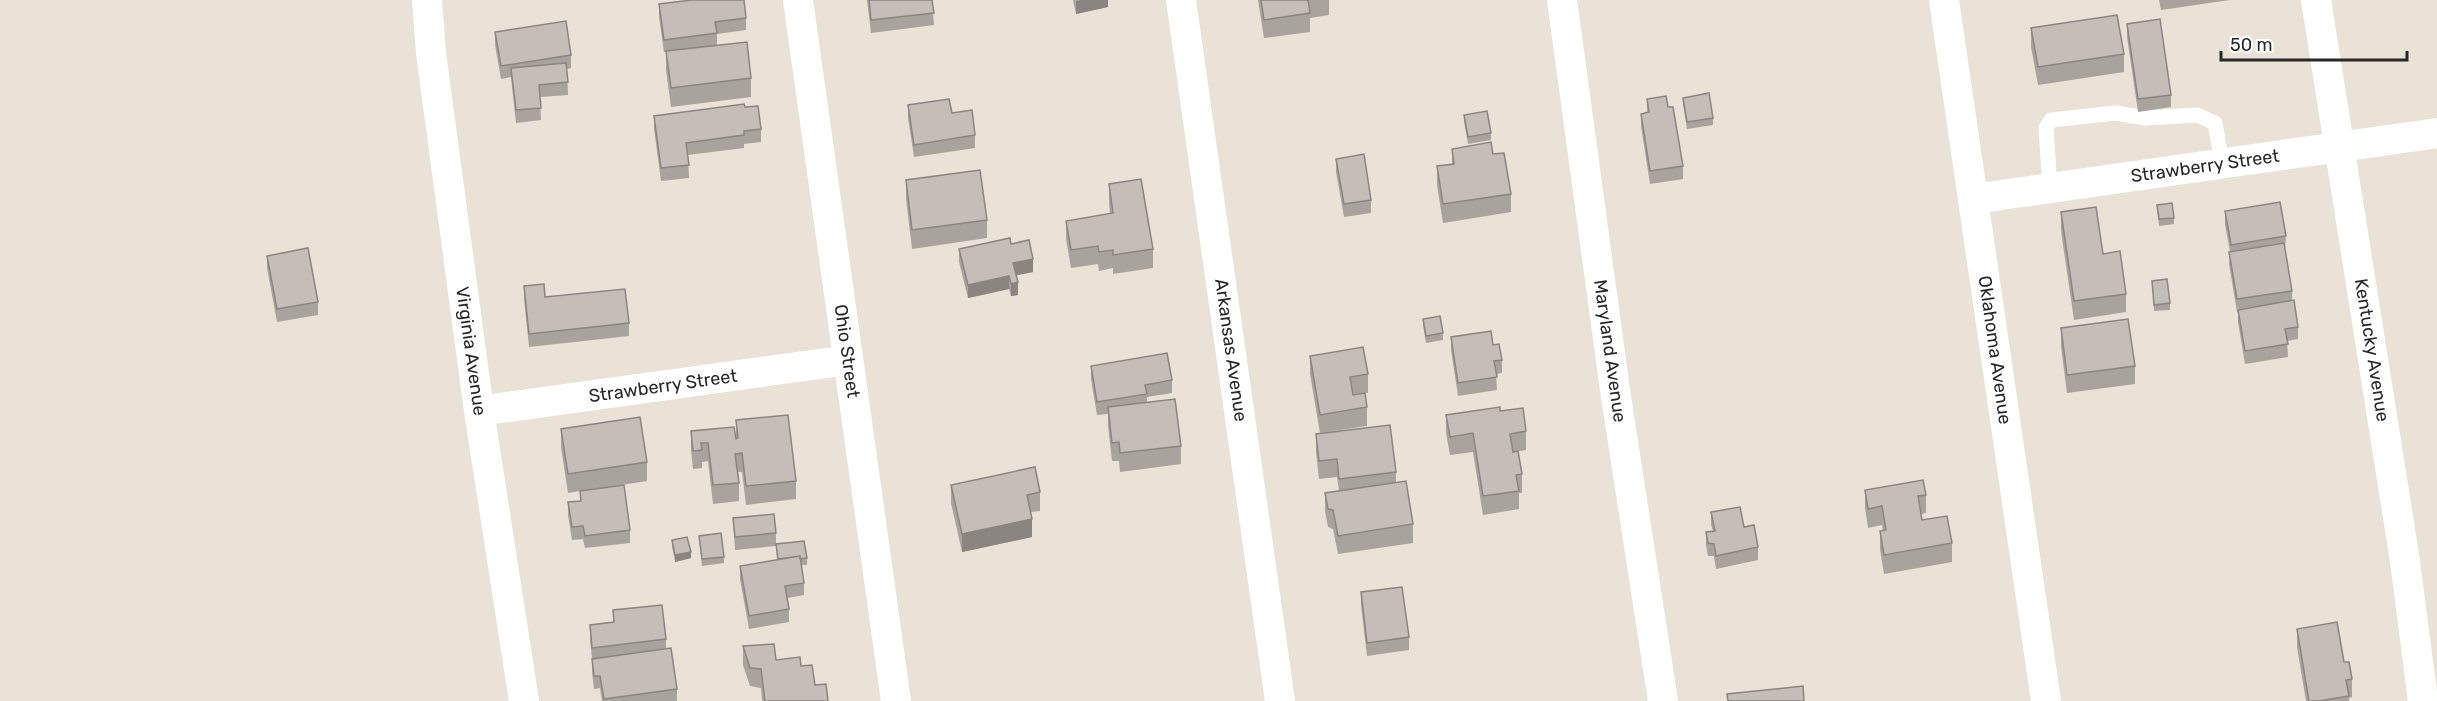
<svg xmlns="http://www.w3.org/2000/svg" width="2437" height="701" viewBox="0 0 2437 701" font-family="Rubik,sans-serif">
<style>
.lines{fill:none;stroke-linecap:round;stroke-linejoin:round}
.service{stroke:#fff;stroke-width:15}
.minor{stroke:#fff;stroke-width:30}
.wall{fill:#a9a39d}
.shaded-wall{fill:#8a8580}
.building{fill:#c5beb7;stroke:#8a8580;stroke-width:1.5}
.labels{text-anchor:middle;stroke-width:4.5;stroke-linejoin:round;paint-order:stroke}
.street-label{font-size:18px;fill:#272727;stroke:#fff}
</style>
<rect width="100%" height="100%" fill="#eae1d7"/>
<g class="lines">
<path class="service" d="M2050 188 2046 128 2051 120 2115 113 2146 118 2197 115 2215 123 2222 163"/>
<path class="minor" d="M427 0 431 53 479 411 524 701
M798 0 896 701
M1181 0 1280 701
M1562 0 1615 390 1663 701
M1944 0 2046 701
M2316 0 2405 561 2423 701
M1973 199 2437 133
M479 411 848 360"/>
</g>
<path class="wall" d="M867 0H932L934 25 871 33Z
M1073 0H1108V7L1076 14Z
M1258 0H1329V15L1310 18V32L1264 38Z
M2159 0H2230L2161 10Z
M659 4 746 18V30L717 34V45L751 78V97L671 107 666 70V52H664L659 17Z
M2127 24 2171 95V107L2138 112 2127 37Z
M2031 28 2124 54V72L2038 85 2031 47Z
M495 32 571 55V68L567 69 568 95 540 97 541 120 516 123 511 77 501 79 495 45Z
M1683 98 1713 118V125L1687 129 1683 104Z
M1647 99 1683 166V179L1650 184 1641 126V114L1647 112Z
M908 105 952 113 975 135V148L914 157 908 118Z
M745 107 761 129V142L744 144V148L688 155 689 178 661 181 654 129V116Z
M1464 115 1491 133V140L1468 144 1464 121Z
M1452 149 1493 154 1511 194V212L1443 223 1437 185V166L1452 164Z
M1336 159 1371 200V213L1344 217 1336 172Z
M906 180 987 220V238L912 249 906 199Z
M1109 184 1153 249V268L1113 274V268L1099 271 1098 264 1071 268 1066 239V221L1110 214 1109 203Z
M2157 205 2174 218V224L2159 226Z
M2225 211 2286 236 2285 249 2292 291V301L2298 327V339L2287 341 2288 357 2245 364 2238 322V312H2237L2229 264 2230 252 2225 224Z
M2061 212 2103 254 2126 294V312L2074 320 2061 231Z
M959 249 1033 272 1016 275 1018 295 1011 296 1009 289 968 298 959 262Z
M267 256 318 302V315L277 322 267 268Z
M2152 281 2170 303V310L2154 311Z
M524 286 545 297 629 323V336L529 347 524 299Z
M1423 319 1443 333V340L1426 343 1423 325Z
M2061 328 2135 366V384L2067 393 2061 347Z
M1451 337 1493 345 1502 360V373L1496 374 1497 390 1458 396 1451 350Z
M1310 356 1368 374V393H1365L1367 407V426L1320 433 1310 374Z
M1091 366 1172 380V393L1147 397V402L1181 446V464L1120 472 1119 461H1112L1108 426V414L1097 415 1091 379Z
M1500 411 1526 431V450L1513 452 1522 474V493H1519V509L1483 515 1473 452 1450 455 1446 433V415Z
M736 420 796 481V499L746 505 742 472H738L739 483V501L713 504 708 461 702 462V468L693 469 691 450V431L736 439Z
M561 429 647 462V481L589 490 630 530V543L585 548 583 539 572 540 568 515V502L580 501V491L568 493 561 447Z
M1316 434 1396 472V482L1413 524V543L1338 554 1333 529 1328 527 1325 511V493L1339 491 1337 477 1319 479 1316 452Z
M951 485 1040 492V511L1031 512 1032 537 962 552 951 503Z
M1865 490 1926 495V513L1921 514 1922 520 1952 543V562L1884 574 1880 549V531H1883L1882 525 1868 528 1865 508Z
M1711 512 1744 527 1758 547V560L1716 569 1714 556H1708L1706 545V532L1713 531 1711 525Z
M733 518 776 533V546L735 550Z
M699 536 724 557V563L702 566Z
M672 540 691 558 675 562 672 546Z
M776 544 807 558V565H801L804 583V595L787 598 789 609V622L749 629 740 579V566L777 560Z
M1361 592 1409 637V650L1367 656 1361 605Z
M613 610 666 639V649L677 689V701H602L600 688 594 689 592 672V659L590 638V625L613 622Z
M2297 629 2344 662 2352 679V697L2349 698V701H2306L2297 647Z
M743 646 776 660 801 666 828 701H762L761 688 750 686 743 665Z"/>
<path class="shaded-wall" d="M1082 0H1108V7L1076 14V1Z
M1033 259V272L1013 276V263Z
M1009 276V289L968 298V285Z
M1018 282V295L1011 296V284Z
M1032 519V537L962 552V534Z
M691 552V558L675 562V555Z"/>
<path class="building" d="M692 0H744L746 18 715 22 717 33 664 40 659 4Z
M869 0H932L934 13 871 20Z
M1261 0H1308L1310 13 1264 20Z
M2117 15 2124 54 2038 67 2031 28Z
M2160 19 2171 95 2138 99 2127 24Z
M566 21 571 55 501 66 495 32Z
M747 42 751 78 671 88 666 51Z
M566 63 568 82 539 85 541 108 516 110 511 68Z
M1709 93 1713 118 1687 122 1683 98Z
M1666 96 1668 107H1673L1683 166 1650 171 1641 114 1649 112 1647 99Z
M949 99 952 113 972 110 975 135 914 145 908 105Z
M744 104 745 107 758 106 761 129 744 131V135L686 143 689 165 661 168 654 116Z
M1487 111 1491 133 1468 137 1464 115Z
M1491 142 1493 154 1504 153 1511 194 1443 204 1437 166 1454 164 1452 149Z
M1364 154 1371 200 1344 204 1336 159Z
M980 170 987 220 912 230 906 180Z
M1141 179 1153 249 1113 255V250L1099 252 1098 246 1071 250 1066 221 1113 213 1109 184Z
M2280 202 2286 236 2231 245 2225 211Z
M2172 203 2174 218 2159 219 2157 205Z
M2096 207 2103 254 2120 251 2126 294 2074 301 2061 212Z
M1010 238 1011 244 1029 240 1033 259 1013 263 1018 282 1011 284 1009 276 968 285 959 249Z
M2284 243 2292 291 2237 299 2229 252Z
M308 248 318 302 277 309 267 256Z
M2167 279 2170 303 2154 305 2152 281Z
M544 284 545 297 625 289 629 323 529 334 524 286Z
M2294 300 2298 327 2285 329 2288 344 2245 351 2238 310Z
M1440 316 1443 333 1426 336 1423 319Z
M2128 319 2135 366 2067 375 2061 328Z
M1491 331 1493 345 1499 344 1502 360 1494 361 1497 377 1458 383 1451 337Z
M1363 347 1368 374 1350 377 1353 395 1365 393 1367 407 1320 415 1310 356Z
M1167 353 1172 380 1145 385 1147 394 1097 402 1091 366Z
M1175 399 1181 446 1120 453 1119 442 1112 443 1108 407Z
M1500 407V411L1523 408 1526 431 1510 434 1513 452 1518 451 1522 474 1516 475 1519 491 1483 496 1473 433 1450 437 1446 415Z
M788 415 796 481 746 486 742 453 735 454 739 483 713 485 708 443H701L702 450 693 451 691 431 734 427 736 439 738 438 736 420Z
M640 417 647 462 568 474 561 429Z
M1390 425 1396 472 1339 479 1337 459 1319 461 1316 434Z
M1035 467 1040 492 1027 495 1032 519 962 534 951 485Z
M1923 480 1926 495 1918 496 1922 520 1947 516 1952 543 1884 555 1880 531 1886 530 1882 506 1868 509 1865 490Z
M1406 481 1413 524 1338 536 1333 510 1328 509 1325 493Z
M624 485 630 530 585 536 583 526 572 527 568 502 581 501 580 491Z
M1740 507 1744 527 1754 525 1758 547 1716 556 1714 544 1708 543 1706 532 1715 531 1711 512Z
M774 514 776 533 735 537 733 518Z
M721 533 724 557 702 559 699 536Z
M687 537 691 552 675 555 672 540Z
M804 541 807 558 800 559V556L778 559 776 544Z
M800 556 804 583 785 586 789 609 749 616 740 566Z
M1402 587 1409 637 1367 643 1361 592Z
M662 605 666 639 592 648 590 625 614 622 613 610Z
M2337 622 2344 662H2349L2352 679 2346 680 2349 696 2319 701H2309L2297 629Z
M774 644 776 660 800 657 801 666 812 665 815 685 826 684 828 701H765L761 669 750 668 743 646Z
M671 648 677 689 604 699 600 676H594L592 659Z
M1803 686 1804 701H1728L1727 694Z"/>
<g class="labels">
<g class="street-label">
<text transform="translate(2205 166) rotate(-8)" y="6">Strawberry Street</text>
<text transform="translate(1231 350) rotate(82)" y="6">Arkansas Avenue</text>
<text transform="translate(1995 350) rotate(82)" y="6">Oklahoma Avenue</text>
<text transform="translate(2372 350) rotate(81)" y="6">Kentucky Avenue</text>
<text transform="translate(471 351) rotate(82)" y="6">Virginia Avenue</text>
<text transform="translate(847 351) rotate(82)" y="6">Ohio Street</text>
<text transform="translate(1610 351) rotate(82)" y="6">Maryland Avenue</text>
<text transform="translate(663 386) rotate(-8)" y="6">Strawberry Street</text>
</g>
</g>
<path d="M2221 51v9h186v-9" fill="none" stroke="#272727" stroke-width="3"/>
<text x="2230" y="51" font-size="18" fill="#272727" stroke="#ffffff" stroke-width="4.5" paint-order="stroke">50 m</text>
</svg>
